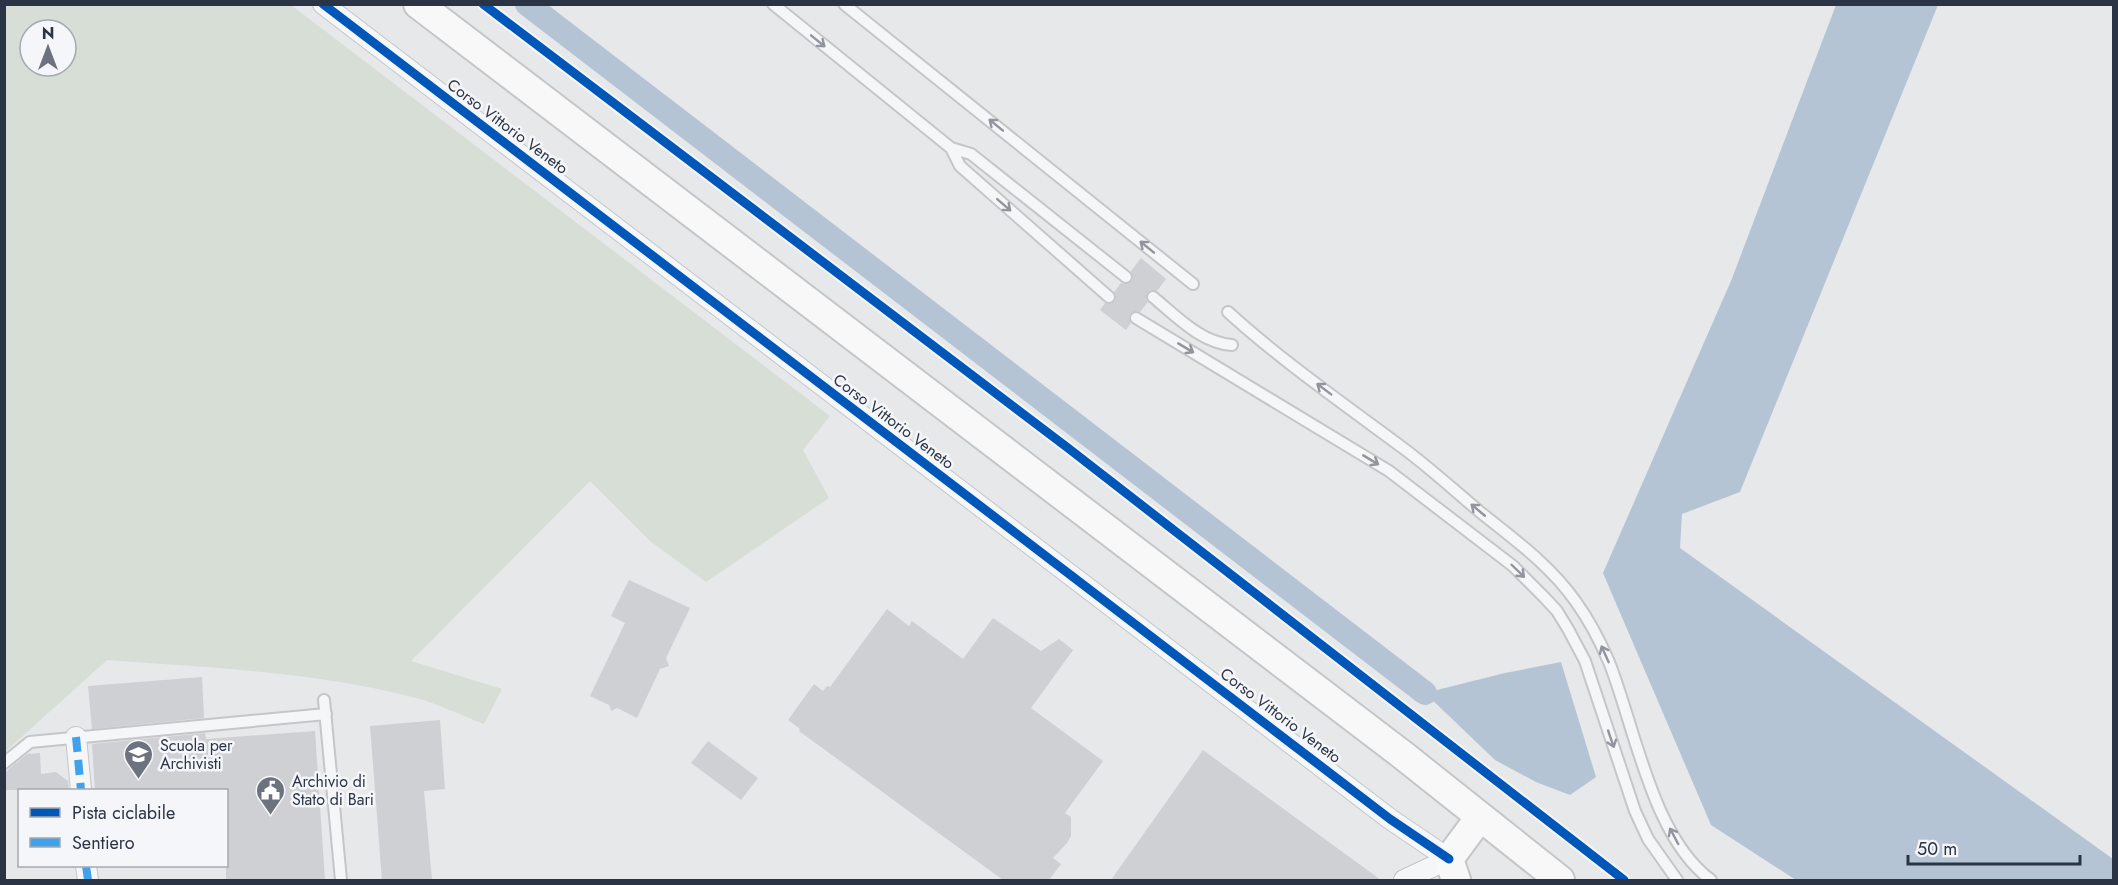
<svg xmlns="http://www.w3.org/2000/svg" width="2118" height="885" viewBox="0 0 2118 885" font-family="Jost,sans-serif">
<style>
.green{fill:#d6ded6;fill-rule:evenodd}
.water{fill:#b4c4d5}
.lines{fill:none;stroke-linecap:round;stroke-linejoin:round}
.canal{stroke:#b4c4d5;stroke-width:24}
.building{fill:#ced0d3}
.lane-casing{stroke:#c4c6c8;stroke-width:14}
.street-casing{stroke:#c4c6c8;stroke-width:22}
.secondary-casing{stroke:#c4c6c8;stroke-width:32}
.lane{stroke:#f5f6f7;stroke-width:10}
.street{stroke:#f5f6f7;stroke-width:20}
.secondary{stroke:#f8f8f8;stroke-width:28}
.quiet{stroke:#3ea3ec;stroke-width:8;stroke-dasharray:15 8;stroke-linecap:butt}
.cycleway-casing{stroke:#f4f6f9;stroke-width:13}
.cycleway{stroke:#0057b8;stroke-width:9}
.oneway{stroke:#90959e}
.labels{text-anchor:middle;stroke-width:5;stroke-linejoin:round;paint-order:stroke}
.street-label{font-size:16px;fill:#2b3445;stroke:#f4f6f9}
.poi-label{font-size:16px;fill:#2b3445;stroke:#f4f6f9;text-anchor:start}
</style>
<rect width="100%" height="100%" fill="#e6e8ea"/>
<path class="green" d="M5 4 291 5 830 416 803 450 829 498 706 582 650 541 590 481 411 661 502 689 484 724C460 715 437 703 412 697 312 671 209 668 107 660L5 752ZM30 30H66V66H30Z"/>
<path class="water" d="M1836 5H1938L1740 492 1682 514 1680 548 2113 859V880H1796L1711 825 1603 573 1731 281Z
M1561 662 1596 777 1570 795 1536 782 1495 760 1425 693 1505 673Z"/>
<g class="lines">
<path class="canal" d="M527 4 1425 693"/>
</g>
<path class="building" d="M1141 258 1166 279 1157 291 1151 290 1147 293 1146 299 1148 302 1140 312 1136 311 1130 314 1129 318 1131 323 1126 330 1100 310 1105 303 1111 304 1115 301 1116 295 1114 292 1121 283 1125 284 1131 282 1133 278 1131 271Z
M629 580 690 608 666 658 669 666 660 669 637 718 617 708 611 711 609 705 590 696 625 623 611 616Z
M887 609 909 626 912 621 963 659 993 618 1041 651 1059 639 1073 650 1031 708 1103 761 1065 813 1071 817V836L1067 843 1053 858 1061 864 1049 880H1003L799 731 800 729 788 720 814 684 823 691 827 686 830 687Z
M202 677 204 718 92 729 88 686Z
M440 720 445 789 424 791 432 880H382L370 726Z
M315 731 325 880H226V790H95L92 744 205 733 206 739Z
M708 741 758 778 741 800 691 763Z
M1203 750 1381 880H1111Z
M40 753 41 774 56 772 68 781 69 790H4V774L10 768 27 754Z"/>
<g class="lines">
<defs>
<path id="lane" d="M773 4 951 148 971 154 1126 277
M844 4 1193 284
M951 148 960 166 1109 297
M1153 297C1176 316 1201 343 1232 345
M1228 312C1283 362 1344 404 1403 448 1430 468 1455 491 1480 512 1514 539 1551 566 1576 602 1589 620 1600 641 1609 662 1635 727 1652 837 1711 880
M1136 318 1389 471 1513 566 1544 597 1557 611 1568 629 1585 661 1635 811 1648 839 1677 880
M324 700 341 880
M4 763 30 742 326 714"/>
<path id="street" d="M323 4 1390 819 1449 859
M76 737 81 790
M86 866 88 880
M1404 880 1449 859"/>
<path id="secondary" d="M418 4 1404 756 1560 880
M1456 880 1449 859 1480 817"/>
</defs>
<use href="#lane" class="lane-casing"/>
<use href="#street" class="street-casing"/>
<use href="#secondary" class="secondary-casing"/>
<use href="#lane" class="lane"/>
<use href="#street" class="street"/>
<use href="#secondary" class="secondary"/>
<path class="quiet" d="M76 737 81 790
M86 866 88 880"/>
<defs>
<path id="cycleway" d="M323 4 1390 819 1449 859
M483 4 1068 448 1624 880"/>
</defs>
<use href="#cycleway" class="cycleway-casing"/>
<use href="#cycleway" class="cycleway"/>
</g>
<defs><path id="oneway-shaft" d="M-6 0H5M1.5-3L5.5 0L1.5 3" fill="none" stroke-width="1.6" stroke-linecap="round" stroke-linejoin="round" transform="scale(1.5)"/></defs>
<g class="oneway">
<use href="#oneway-shaft" transform="translate(818 41) rotate(39)"/>
<use href="#oneway-shaft" transform="translate(996 125) rotate(-141)"/>
<use href="#oneway-shaft" transform="translate(1004 205) rotate(41)"/>
<use href="#oneway-shaft" transform="translate(1147 247) rotate(-141)"/>
<use href="#oneway-shaft" transform="translate(1186 348) rotate(31)"/>
<use href="#oneway-shaft" transform="translate(1324 389) rotate(-143)"/>
<use href="#oneway-shaft" transform="translate(1371 460) rotate(31)"/>
<use href="#oneway-shaft" transform="translate(1478 510) rotate(-140)"/>
<use href="#oneway-shaft" transform="translate(1518 571) rotate(44)"/>
<use href="#oneway-shaft" transform="translate(1605 654) rotate(-114)"/>
<use href="#oneway-shaft" transform="translate(1611 739) rotate(71)"/>
<use href="#oneway-shaft" transform="translate(1674 836) rotate(-118)"/>
</g>
<defs>
<symbol id="school-pin" viewBox="-11 -11 22 30"><path d="M0 17L-7.5 6A9.5 9.5 0 1 1 7.5 6Z" fill="#6c737f" stroke="#f4f6f9"/><path d="M0-5L7-2L0 1L-7-2ZM-4 1L0 2.5L4 1V4Q0 6-4 4Z" fill="#fff"/></symbol>
<symbol id="civic-pin" viewBox="-11 -11 22 30"><path d="M0 17L-7.5 6A9.5 9.5 0 1 1 7.5 6Z" fill="#6c737f" stroke="#f4f6f9"/><path d="M-.6-6.5H3V-4.5H.6V-3L4-1V1h2V6H-6V1h2V-1L-.6-3ZM-1.2 2.5V6h2.4V2.5Z" fill="#fff"/></symbol>
</defs>
<g fill-rule="evenodd">
<use href="#school-pin" x="122" y="738" width="33" height="45"/>
<use href="#civic-pin" x="254" y="774" width="33" height="45"/>
</g>
<g class="labels">
<g class="street-label">
<text transform="translate(508 126) rotate(37)" y="6">Corso Vittorio Veneto</text>
<text transform="translate(894 421) rotate(37)" y="6">Corso Vittorio Veneto</text>
<text transform="translate(1281 715) rotate(37)" y="6">Corso Vittorio Veneto</text>
</g>
<g class="poi-label">
<text x="160" y="751">Scuola per<tspan x="160" dy="18">Archivisti</tspan></text>
<text x="292" y="787">Archivio di<tspan x="292" dy="18">Stato di Bari</tspan></text>
</g>
</g>
<rect width="2118" height="885" fill="none" stroke="#2b3445" stroke-width="12"/>
<rect x="18" y="789" width="210" height="78" fill="#f4f6f9" stroke="#a4a8b1" stroke-width="1.5"/>
<rect x="30" y="808" width="30" height="9" fill="#0057b8" stroke="#a4a8b1" stroke-width="1.5"/>
<text x="72" y="819" font-size="18" fill="#2b3445">Pista ciclabile</text>
<rect x="30" y="838" width="30" height="9" fill="#3ea3ec" stroke="#a4a8b1" stroke-width="1.5"/>
<text x="72" y="849" font-size="18" fill="#2b3445">Sentiero</text>
<g transform="translate(48 48)"><circle r="28" fill="#f4f6f9" stroke="#a4a8b1" stroke-width="1.5"/>
<path d="M0-4.5L10 22L0 15L-10 22Z" fill="#6c737f"/>
<text y="-9" font-size="16" font-weight="bold" text-anchor="middle" fill="#2b3445">N</text>
</g>
<path d="M1908 855v9h172v-9" fill="none" stroke="#2b3445" stroke-width="3"/>
<text x="1917" y="855" font-size="18" fill="#2b3445" stroke="#f4f6f9" stroke-width="4.5" paint-order="stroke">50 m</text>
</svg>
